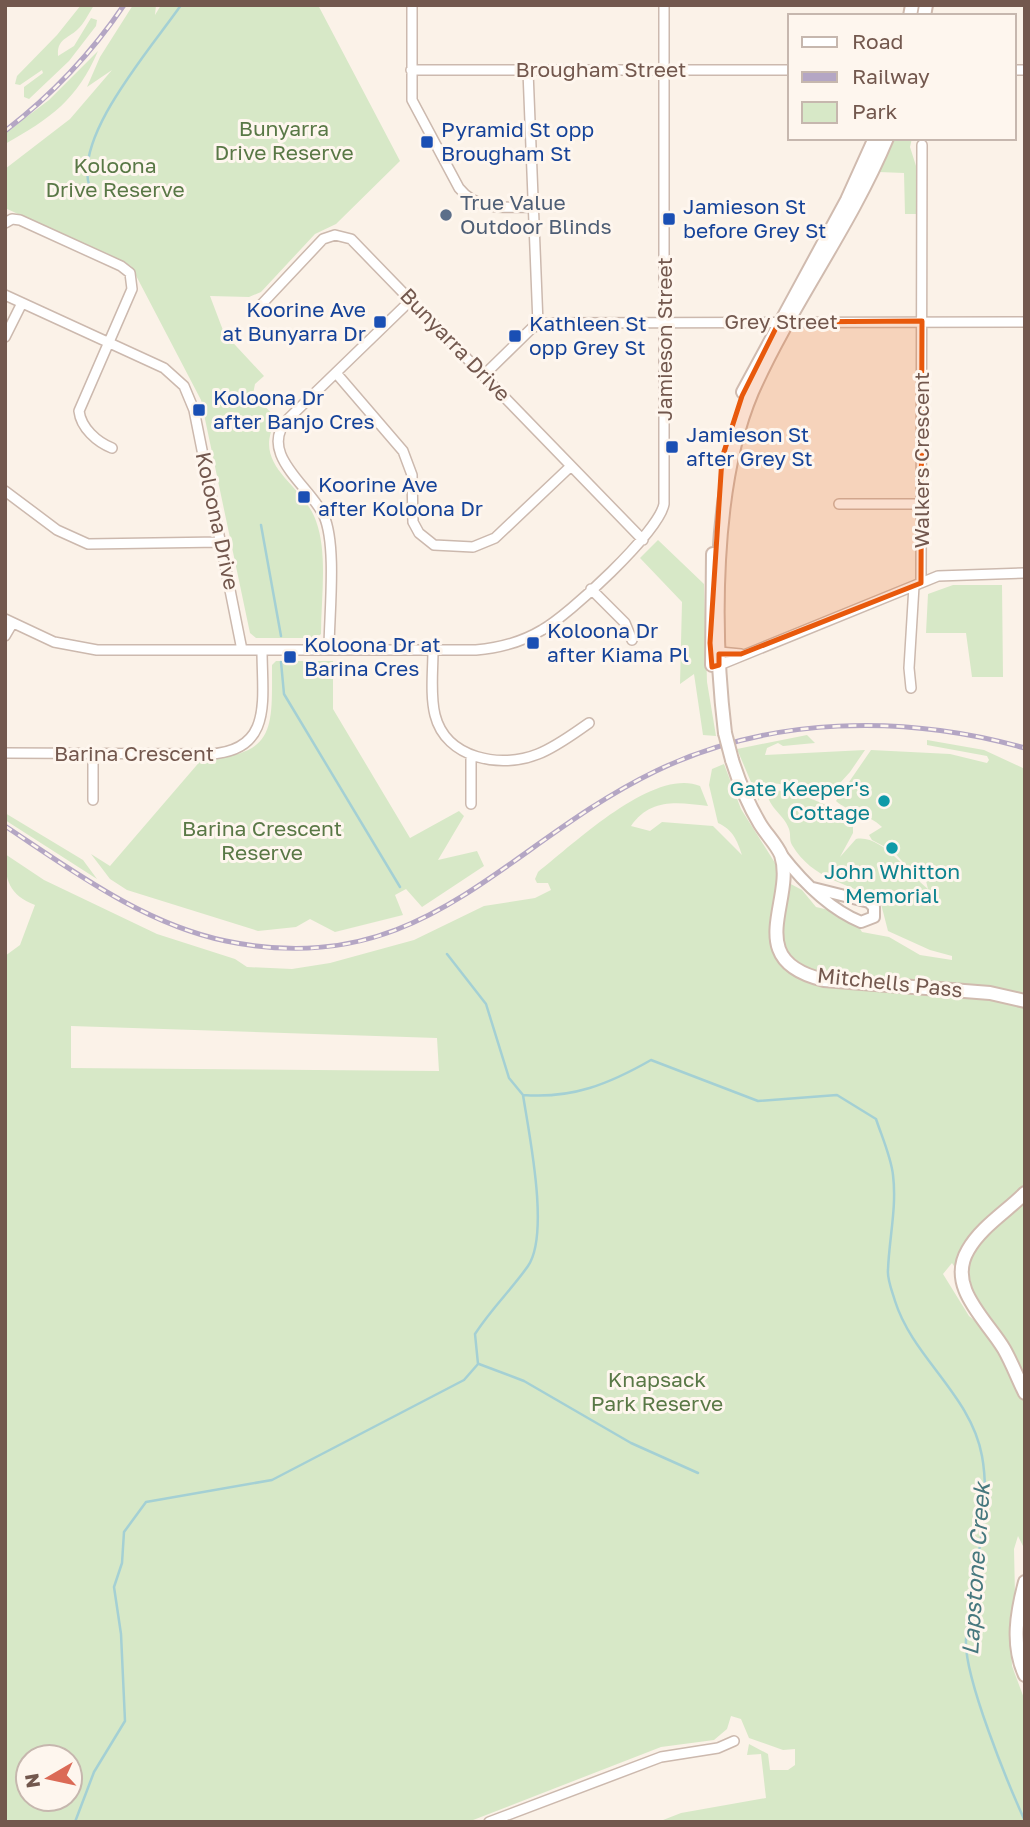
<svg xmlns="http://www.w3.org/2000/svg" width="1030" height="1827" viewBox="0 0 1030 1827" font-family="'Golos Text',sans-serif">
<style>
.green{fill:#d7e8c7;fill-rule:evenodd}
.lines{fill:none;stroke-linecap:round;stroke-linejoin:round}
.stream{stroke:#a4d0d4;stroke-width:2.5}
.minor-casing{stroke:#ccb9ae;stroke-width:12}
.tertiary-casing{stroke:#ccb9ae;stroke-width:14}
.secondary-casing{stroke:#d0bbaf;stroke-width:16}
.minor{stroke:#fff;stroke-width:9}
.tertiary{stroke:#fff;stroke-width:10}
.secondary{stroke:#fff;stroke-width:12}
.rail-casing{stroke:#b4a6c4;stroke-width:5}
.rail{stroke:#fef6ee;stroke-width:2.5;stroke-dasharray:8;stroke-linecap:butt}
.secondary-bridge-casing{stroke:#d0bbaf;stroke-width:16;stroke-linecap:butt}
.secondary-bridge{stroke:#fff;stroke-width:12}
.marked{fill:#e8590c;fill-opacity:0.2;stroke:#e8590c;stroke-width:5;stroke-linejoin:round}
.transit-dot{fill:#1a4fb4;stroke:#fef6ee;stroke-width:2.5}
.service-dot{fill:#5c6f8a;stroke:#fef6ee;stroke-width:2.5}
.culture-dot{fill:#0f9aa8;stroke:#fef6ee;stroke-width:2.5}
.labels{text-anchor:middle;stroke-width:6;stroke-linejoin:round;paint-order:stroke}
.street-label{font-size:21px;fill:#73584e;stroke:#fef6ee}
.park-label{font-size:21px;fill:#597846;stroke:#fef6ee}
.transit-label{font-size:21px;fill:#164399;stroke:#fef6ee;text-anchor:start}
.service-label{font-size:21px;fill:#4e5e75;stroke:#fef6ee;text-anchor:start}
.culture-label{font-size:21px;fill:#0d838f;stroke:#fef6ee;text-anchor:end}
.water-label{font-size:23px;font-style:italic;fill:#46787e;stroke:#fef6ee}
</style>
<rect width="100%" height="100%" fill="#fbf2e8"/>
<path class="green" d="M81 5H94C89 13 84 24 77 30 67 39 57 39 58 56L74 46 91 18 97 20 96 26 69 61 29 99 24 97V87L43 73 42 70 20 85 15 84 17 76 57 35Z
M133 5H156L155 15 161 5H318L400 161 336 224 315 234 261 292 249 297 210 296 224 333 264 376 255 384 253 394 277 419C249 466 303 483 316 521 328 554 321 598 321 634L316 638H256L250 633 201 400 131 266 5 208V169L70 119 112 70 87 87 100 57Z
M98 51C77 100 51 118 5 144V133L49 100Z
M894 138H912L910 147 916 166V214H905L904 173 879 172Z
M658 540 704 584 707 682 716 736 703 735 694 674 680 684 682 602 640 558Z
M953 585H1002L1003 677H972L966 633H926L928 594Z
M276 661H333V709L410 838 459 811 464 816 438 860 477 851 484 866 422 907 406 889 395 895 403 915 335 932 310 919 296 927 258 931 127 890 110 879 91 854 110 866 202 759C276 755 272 729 272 665Z
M807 735 815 743 783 746 778 743 767 748 765 755 865 750 850 772 830 794C807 799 785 777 760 785L759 801 737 749Z
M927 740 984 750 1025 769V997L1000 1000 1025 1008V1187C1000 1210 967 1234 954 1266L952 1263 943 1274 969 1316 985 1329 1006 1360 1025 1402V1550L1018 1536 1014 1549 1015 1595 1011 1645 1012 1666 1025 1701V1822H658L681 1813 766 1798 761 1754 747 1755 749 1744 768 1754 770 1770H788L795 1765V1749L783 1750 749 1738 741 1719 731 1716 727 1729 714 1740 661 1747 468 1822H5V956L20 945 35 905C9 895 5 880 5 854L44 880 157 934 235 959 247 967 292 969 330 963 414 940 484 906 535 898 551 890 548 883H537L535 879 538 872C573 845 653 767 700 786L708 806C677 802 650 798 631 826L650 831 662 822 713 826 742 855C737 840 733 830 718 823L709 785 712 769 724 764 741 809 787 882 802 890 816 907 829 910 837 917 859 927 862 932 889 937 920 955 952 960V956L930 950 888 931 880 900C847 883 813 880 792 845 789 840 791 834 789 829 784 814 769 809 767 792 781 784 845 809 853 823V833L840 857 856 839C882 834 909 874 928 889L926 881 911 871 892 850 893 846 890 845 887 848 872 840 869 835 882 827C869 814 848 812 836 801L871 750 950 754 987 763 989 760 987 756 927 745ZM71 1026 437 1038 439 1071 71 1068ZM28 1757H70V1799H28Z
M5 813 83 860 97 879 5 820Z
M1025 1201V1378C1007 1337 944 1285 980 1240 992 1226 1010 1213 1025 1201Z"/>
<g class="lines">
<path class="stream" d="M90 188C71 138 153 46 181 5
M261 525 281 636
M281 662 284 694 400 887
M447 954 486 1004 509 1078 523 1095C572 1099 609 1084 651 1060L758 1101 837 1095 876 1119C882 1137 891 1157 893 1175 897 1207 889 1239 888 1270 887 1279 892 1291 895 1301 913 1358 971 1395 982 1456 993 1516 970 1580 966 1640 964 1677 1008 1784 1025 1821
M479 1364 524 1381 631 1443 698 1473
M75 1822 94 1772 125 1721 121 1634 114 1587 122 1563 124 1532 146 1502 272 1480 464 1380 478 1364 475 1334C491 1309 512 1289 528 1266 550 1234 529 1134 523 1095"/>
<defs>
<path id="minor" d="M412 5V100L459 188C478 212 507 207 535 207
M411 70H790
M1014 70H1025
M528 71 538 324
M5 223 12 219 20 220 121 266 130 273 132 289 79 411C81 428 97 442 112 448
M5 295 164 368 184 386 194 410 242 650
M260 306 323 239 335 235 351 239 643 540
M5 337 22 303
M336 373 403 451 412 475 413 522 419 533 434 545 473 547 495 538 571 466
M484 375 532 328 543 323 1025 322
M5 491 57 530 88 544 221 542
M839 504H923
M921 583 922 145
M591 589 625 623 632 640
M5 619 54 642 97 650H476C499 648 522 642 542 630 569 615 659 532 664 504V5
M5 636 12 624
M329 650C329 615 337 546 324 516 311 487 256 453 288 419L412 299
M433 650C433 671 430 695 435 715 446 759 501 769 538 754 556 747 573 734 589 723
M720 652 741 654
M717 666 938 576 1025 573
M911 688 909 668 914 586
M5 753 209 754C274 751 262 699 262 650
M93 800V754
M471 804V756
M489 1822 661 1757 718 1748 734 1741"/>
<path id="tertiary" d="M781 854C802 881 829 909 861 922L874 917V907L869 902 813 888"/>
<path id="secondary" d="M910 16 912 5
M924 16 926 5
M743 392 847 200 875 138
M712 665 713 554
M725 733C713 633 712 486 752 392 791 304 850 227 887 138
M732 760C739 782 748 804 760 824 766 834 777 845 781 855 796 900 740 960 824 980L990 993 1025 1001
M1025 1193C1006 1212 981 1227 968 1250 946 1287 987 1320 1004 1349 1012 1363 1018 1379 1025 1393
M1025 1582C1017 1612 1011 1645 1025 1675"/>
</defs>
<use href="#minor" class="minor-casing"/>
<use href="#tertiary" class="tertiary-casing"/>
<use href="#secondary" class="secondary-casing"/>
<use href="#minor" class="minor"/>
<use href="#tertiary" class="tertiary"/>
<use href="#secondary" class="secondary"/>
<defs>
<path id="rail" d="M5 131C52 95 91 54 124 5
M5 826C73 871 144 924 226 941 423 982 501 846 656 771 770 716 904 714 1025 748"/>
</defs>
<use href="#rail" class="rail-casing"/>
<use href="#rail" class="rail"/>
<defs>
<path id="secondary-bridge" d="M725 733 732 760"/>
</defs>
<use href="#secondary-bridge" class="secondary-bridge-casing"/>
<use href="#secondary-bridge" class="secondary-bridge"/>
</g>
<path class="marked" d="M922 321 921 583 741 654H719V665L712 667 710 643 722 458 742 396 779 322Z"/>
<g class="transit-dot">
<rect x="420" y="135" width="14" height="14" rx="3.5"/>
<rect x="662" y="212" width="14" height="14" rx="3.5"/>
<rect x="373" y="315" width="14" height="14" rx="3.5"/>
<rect x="508" y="329" width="14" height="14" rx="3.5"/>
<rect x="192" y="403" width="14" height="14" rx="3.5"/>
<rect x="665" y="440" width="14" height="14" rx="3.5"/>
<rect x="297" y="490" width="14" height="14" rx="3.5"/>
<rect x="526" y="636" width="14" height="14" rx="3.5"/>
<rect x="283" y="650" width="14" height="14" rx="3.5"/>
</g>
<circle class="service-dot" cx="446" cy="215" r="7"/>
<g class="culture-dot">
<circle cx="884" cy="801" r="7"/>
<circle cx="892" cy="848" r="7"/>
</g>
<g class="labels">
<g class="street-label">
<text x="601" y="77">Brougham Street</text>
<text x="781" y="329">Grey Street</text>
<text transform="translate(665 339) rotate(-90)" y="7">Jamieson Street</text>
<text transform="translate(455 345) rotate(46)" y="7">Bunyarra Drive</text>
<text transform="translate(922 460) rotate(-90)" y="7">Walkers Crescent</text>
<text transform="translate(217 521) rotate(78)" y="7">Koloona Drive</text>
<text x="134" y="761">Barina Crescent</text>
<text transform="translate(890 983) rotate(6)" y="7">Mitchells Pass</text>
</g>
<g class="park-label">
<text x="284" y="136">Bunyarra<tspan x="284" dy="24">Drive Reserve</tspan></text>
<text x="115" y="173">Koloona<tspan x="115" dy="24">Drive Reserve</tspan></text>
<text x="262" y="836">Barina Crescent<tspan x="262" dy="24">Reserve</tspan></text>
<text x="657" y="1387">Knapsack<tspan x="657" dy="24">Park Reserve</tspan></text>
</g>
<g class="transit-label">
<text x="441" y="137">Pyramid St opp<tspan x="441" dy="24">Brougham St</tspan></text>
<text x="683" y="214">Jamieson St<tspan x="683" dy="24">before Grey St</tspan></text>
<text x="366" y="317" text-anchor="end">Koorine Ave<tspan x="366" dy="24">at Bunyarra Dr</tspan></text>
<text x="529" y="331">Kathleen St<tspan x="529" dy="24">opp Grey St</tspan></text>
<text x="213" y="405">Koloona Dr<tspan x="213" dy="24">after Banjo Cres</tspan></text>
<text x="686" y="442">Jamieson St<tspan x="686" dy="24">after Grey St</tspan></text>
<text x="318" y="492">Koorine Ave<tspan x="318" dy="24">after Koloona Dr</tspan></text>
<text x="547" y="638">Koloona Dr<tspan x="547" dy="24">after Kiama Pl</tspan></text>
<text x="304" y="652">Koloona Dr at<tspan x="304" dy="24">Barina Cres</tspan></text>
</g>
<g class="service-label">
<text x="460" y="210">True Value<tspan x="460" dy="24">Outdoor Blinds</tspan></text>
</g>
<g class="culture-label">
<text x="870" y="796">Gate Keeper's<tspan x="870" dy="24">Cottage</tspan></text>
<text x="892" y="879" text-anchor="middle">John Whitton<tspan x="892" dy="24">Memorial</tspan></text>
</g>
<g class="water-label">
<text transform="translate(976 1569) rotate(-86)" y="8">Lapstone Creek</text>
</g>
</g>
<rect width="1030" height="1827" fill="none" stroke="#73584e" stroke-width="14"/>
<rect x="788" y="14" width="228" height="126" fill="#fef6ee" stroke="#c6b7ae" stroke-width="2"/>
<rect x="802" y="37" width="35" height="10" fill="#ffffff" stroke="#c6b7ae" stroke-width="2"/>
<text x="852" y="49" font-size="21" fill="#73584e">Road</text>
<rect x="802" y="72" width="35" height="10" fill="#b4a6c4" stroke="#c6b7ae" stroke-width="2"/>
<text x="852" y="84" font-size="21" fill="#73584e">Railway</text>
<rect x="802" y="102" width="35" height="21" fill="#d7e8c7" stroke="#c6b7ae" stroke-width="2"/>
<text x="852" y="119" font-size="21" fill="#73584e">Park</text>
<g transform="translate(49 1778) rotate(261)"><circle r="33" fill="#fef6ee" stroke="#c6b7ae" stroke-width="2"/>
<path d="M0-5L12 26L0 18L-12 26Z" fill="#db6a56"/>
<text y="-10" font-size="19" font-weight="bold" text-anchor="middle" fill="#73584e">N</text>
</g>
</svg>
